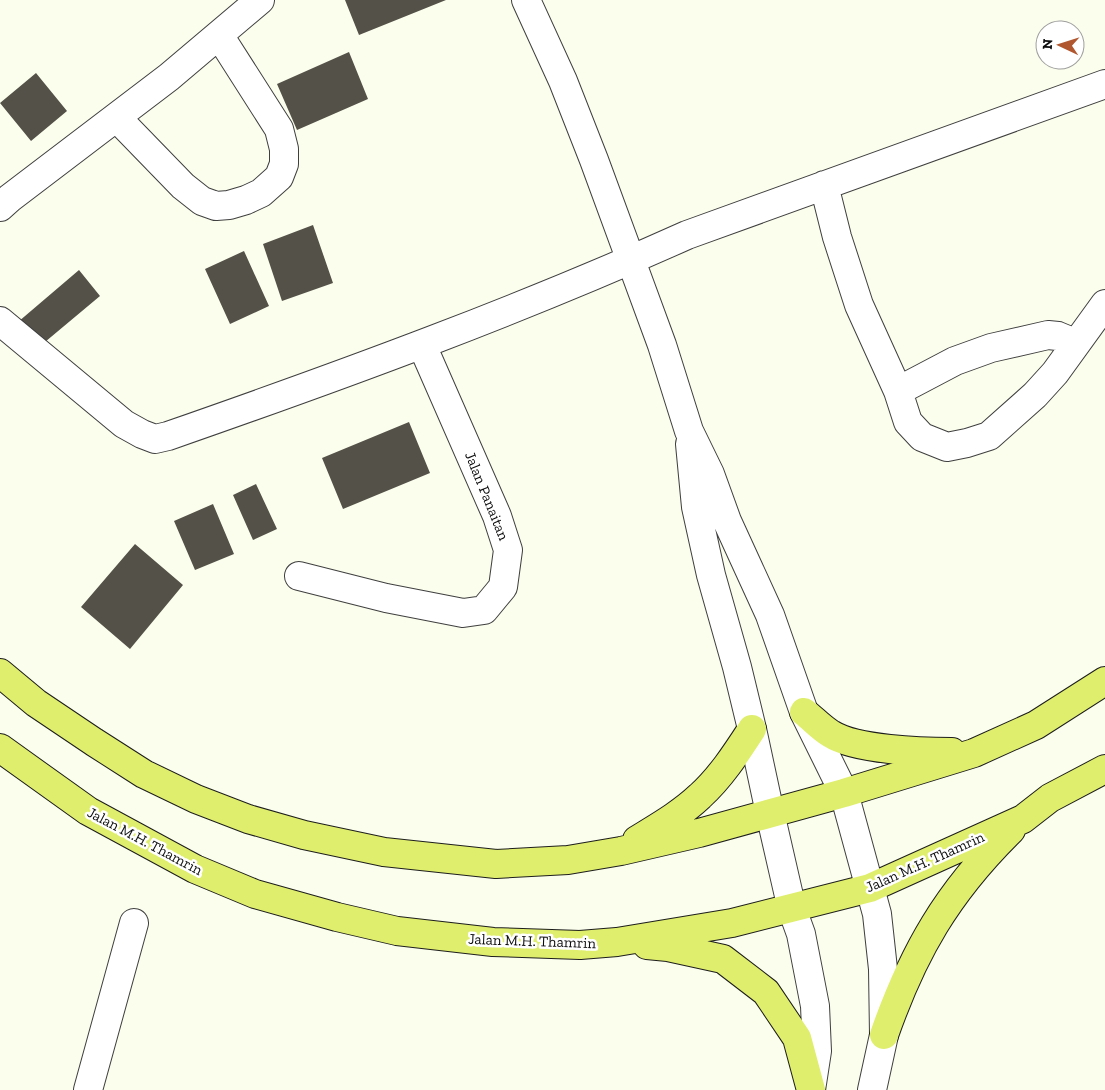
<svg xmlns="http://www.w3.org/2000/svg" width="1105" height="1090" viewBox="0 0 1105 1090" font-family="'Zilla Slab',serif">
<style>
.building{fill:#545149}
.lines{fill:none;stroke-linecap:round;stroke-linejoin:round}
.street-casing{stroke:#3f3f3f;stroke-width:30}
.primary-casing{stroke:#1d1d1d;stroke-width:30}
.street{stroke:#fff;stroke-width:28}
.primary{stroke:#dfee6c;stroke-width:28}
.labels{text-anchor:middle;stroke-width:5;stroke-linejoin:round;paint-order:stroke}
.street-label{font-size:15px;fill:#0c0c0c;stroke:#fff}
</style>
<rect width="100%" height="100%" fill="#fbfeec"/>
<path class="building" d="M345 0H446L359 35Z
M349 52 368 99 297 130 277 84Z
M36 73 67 111 31 141 0 103Z
M313 225 333 283 282 301 263 244Z
M244 251 269 306 230 324 205 269Z
M79 270 100 296 39 347 18 322Z
M409 422 430 473 343 509 322 458Z
M256 484 277 529 253 540 233 495Z
M213 504 234 554 195 570 174 521Z
M135 544 183 585 130 649 81 607Z"/>
<g class="lines">
<defs>
<path id="street" d="M526 0 563 81 594 160 662 345 689 431 710 474 727 521 770 615 804 712 844 793 877 914 883 969 884 1035 872 1090
M117 118 183 186 202 201 216 206 229 205 246 200 261 193 279 177 284 164V149L279 129 219 35
M824 185 837 237 859 305 898 391 908 422 922 437 947 447 967 443 989 436 1035 395 1055 373 1105 304
M0 207 10 198 169 77 260 0
M0 321 124 424 142 434 155 439 168 436C343 375 518 311 687 235L1105 84
M898 391 955 361 991 348 1048 335 1058 336 1075 343
M690 444 696 507 711 575 737 667 752 729 770 813 792 909 801 934 815 1006 817 1051 811 1090
M299 576 386 598 463 613 484 610 503 587 508 550 497 516 422 345
M88 1090 134 923"/>
<path id="primary" d="M0 673 36 703 94 742 144 774 196 799 248 819 304 835 384 852 496 864 568 860 621 851 699 833 844 793 974 753 1036 725 1105 681
M804 712C813 719 821 728 831 734 856 750 922 752 952 752
M0 748 88 811 195 869 255 894 337 917 397 931 493 942 580 945 617 942 732 923 870 888 1023 819 1050 798 1105 769
M637 840C658 827 681 814 700 796 721 777 737 752 752 729
M647 945 668 947 723 959 766 992 797 1038 811 1090
M884 1035C913 952 947 893 1011 830"/>
</defs>
<use href="#street" class="street-casing"/>
<use href="#primary" class="primary-casing"/>
<use href="#street" class="street"/>
<use href="#primary" class="primary"/>
</g>
<g class="labels">
<g class="street-label">
<text transform="translate(487 496) rotate(68)" y="5">Jalan Panaitan</text>
<text transform="translate(145 841) rotate(28)" y="5">Jalan M.H. Thamrin</text>
<text transform="translate(925 862) rotate(-24)" y="5">Jalan M.H. Thamrin</text>
<text transform="translate(532 941) rotate(2)" y="5">Jalan M.H. Thamrin</text>
</g>
</g>
<g transform="translate(1060 45) rotate(274)"><circle r="24" fill="#ffffff" stroke="#9e9e9e"/>
<path d="M0-4L9 19L0 12L-9 19Z" fill="#b1572f"/>
<text y="-8" font-size="14" font-weight="bold" text-anchor="middle" fill="#0c0c0c">N</text>
</g>
</svg>
